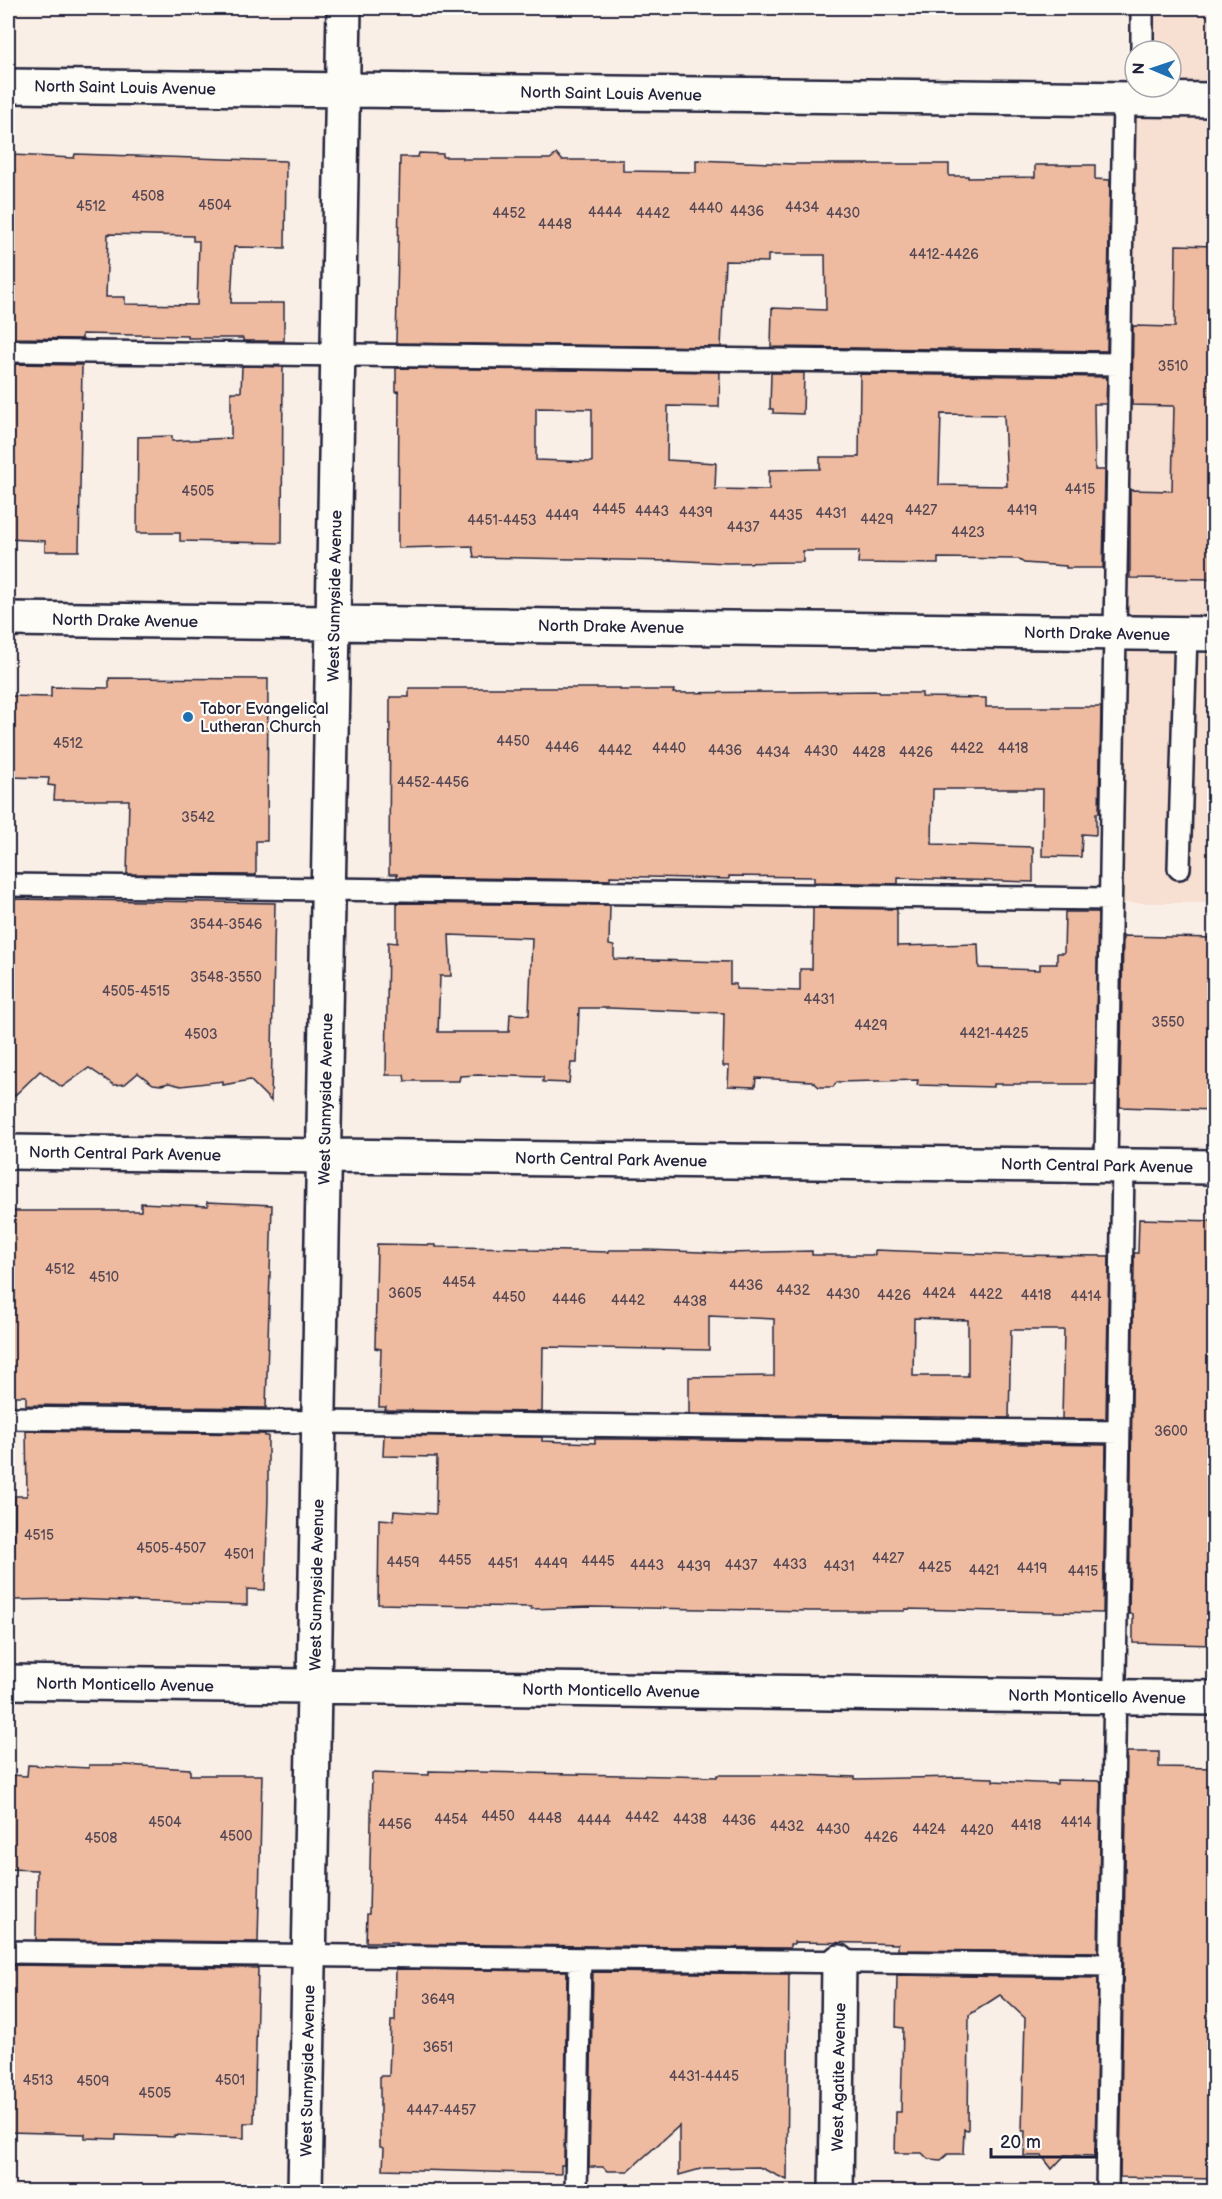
<svg xmlns="http://www.w3.org/2000/svg" width="1222" height="2199" viewBox="0 0 1222 2199" font-family="'Balsamiq Sans',sans-serif">
<style>
.built{fill:#f7dfd1;fill-rule:evenodd}
.building{fill:#efbba0;stroke:#22223b;stroke-width:1.5;fill-rule:evenodd}
.lines{fill:none;stroke-linecap:round;stroke-linejoin:round}
.service-casing{stroke:#22223b;stroke-width:26}
.minor-casing{stroke:#22223b;stroke-width:38}
.service{stroke:#fdfcf7;stroke-width:21}
.minor{stroke:#fdfcf7;stroke-width:33}
.poi-dot{fill:#1f6fb2;stroke:#fdfcf7;stroke-width:2}
.labels{text-anchor:middle;stroke-width:4.5;stroke-linejoin:round;paint-order:stroke}
.number-label{font-size:14px;fill:#554854}
.street-label{font-size:16px;fill:#22223b;stroke:#fdfcf7}
.poi-label{font-size:16px;fill:#22223b;stroke:#fdfcf7;text-anchor:start}
</style>
<rect width="100%" height="100%" fill="#faefe6"/>
<filter id="ink" filterUnits="userSpaceOnUse"><feTurbulence type="fractalNoise" baseFrequency=".0167" numOctaves="2"/><feDisplacementMap in="SourceGraphic" scale="12" xChannelSelector="R" yChannelSelector="G"/><feConvolveMatrix kernelMatrix="1 2 1 2 8 2 1 2 1" color-interpolation-filters="sRGB"/></filter>
<g filter="url(#ink)">
<path class="built" d="M1136 8H1214V903H1117ZM1135 51H1171V87H1135Z"/>
<path class="building" d="M419 153 443 154V157H463V159H550L557 154 562 160H623V171L696 172V160L794 164H949V176H968V178L1035 177V165H1095V179L1110 180 1107 351 771 347 772 308 826 310 825 255H768V262L725 261 721 347 396 343 400 157H418Z
M75 154 286 161 285 248 234 247 231 303H284V341H243V338H188V336L82 334V339L12 338 14 252H11L12 235H9L12 155 74 158ZM108 234 193 236V241H199L197 305 125 304V297H106Z
M1176 245 1215 246V579L1130 578V490L1172 491 1174 406 1132 405 1133 326 1175 327Z
M11 364 82 365 79 551H45V541L8 539 9 407Z
M242 366 283 367 282 543 180 541V533H137L138 437 172 436V441L231 438V392H241Z
M396 368 720 372 719 407 668 406 667 460 716 463 715 489 769 490V470L820 469V457H859L860 374 1107 377 1106 404H1094L1095 470H1105L1103 568H1066V566L1024 563 1018 559 938 558V564L858 563 859 551H803V562L726 563 669 560V561L474 557 472 546 398 548 399 391 396 392ZM536 408 592 409V462L536 460ZM941 414 1004 415 1007 486 939 485Z
M771 373H804L803 414 773 413V409H770Z
M109 678 268 679 267 841H256V875L127 874 129 800H54L55 786 48 785 49 778 8 777V696L51 697V687L109 688Z
M409 688H620V690H674L673 693 879 691V693H922V697L986 698V707H1101L1099 813H1096V835L1082 834 1081 857 1042 856 1043 789H933L932 844 1033 847V882L898 878V884L814 882V877L729 876V879L610 876V880L397 877V874H389L390 697H409Z
M12 899 275 903 271 1101 250 1080 223 1085V1081L181 1086 169 1083 161 1085 153 1084 138 1073 125 1084 114 1085 89 1068 62 1087 40 1071 11 1099V1057L8 1056V950H12Z
M397 903 610 905 609 945 614 946V959L730 962V984H736V989L800 991V969H812L813 908 897 909V946L978 944 979 968 1040 970V964H1057V953H1064L1065 912H1098L1095 1084H994V1087L917 1085 918 1080 837 1082 833 1087H819L812 1081 756 1078 755 1087 728 1086 729 1066H723L724 1013 610 1008H579L577 1063H571L569 1083 543 1082V1077L478 1075 460 1076 459 1081H405L404 1075H386L388 942 397 943ZM449 935 532 938 529 1015 510 1014 509 1032H438L440 976H451Z
M1123 936 1215 938V1110L1120 1107Z
M207 1202 272 1205 266 1408 26 1405V1396H8V1211H141V1203L208 1206Z
M1139 1219 1215 1221V1645L1133 1643V1614H1129L1134 1253H1138Z
M377 1244 436 1245V1247L529 1248V1250L609 1252V1250H648L727 1253 812 1251V1255H875V1250L1005 1255 1109 1256 1106 1419H1062L1064 1330H1011L1009 1418 689 1414V1377L774 1376V1319L709 1316V1350L543 1347 542 1412 385 1410 386 1407H379L381 1349 375 1348ZM914 1318 968 1320V1376H913Z
M26 1431 265 1434V1436H268V1498L265 1590 247 1589V1605L68 1599 14 1600 15 1496H27Z
M384 1435 542 1437V1441L595 1443V1439H627L1106 1445 1103 1613 905 1609V1611H810L591 1607 531 1609V1607L378 1604 379 1519 393 1520 394 1511 436 1514 437 1457 383 1456Z
M1127 1752H1159V1767L1215 1768V2179L1120 2177Z
M28 1765 89 1768V1765H125L190 1769V1775H262L258 1942 36 1940 37 1870 8 1869 11 1775 27 1776Z
M429 1771 717 1777V1775H801L855 1777V1779L959 1777 993 1778V1781L1057 1784V1780L1101 1781 1098 1952 898 1950V1944L867 1943 794 1942V1944H790V1948L396 1944V1942H366L367 1914H369L372 1773 429 1775Z
M8 1965 258 1968 254 2123H244V2138L174 2135V2137L116 2135V2139L85 2138V2134L8 2132Z
M396 1969 567 1971 564 2165H561V2174L383 2169 384 2148 380 2147V2076H389L391 2021H395Z
M593 1972 789 1974 787 2180 759 2167 704 2168 679 2175V2126L628 2171H607L603 2167H589Z
M897 1975 1098 1978 1095 2156 1065 2155 1052 2169 1042 2156H1024L1025 2131H1022L1025 2018 1000 1995 969 2015 968 2130 964 2129 963 2154H948L941 2160 928 2159 922 2153H895L896 2112H901L903 2028 896 2027Z"/>
<g class="lines">
<defs>
<path id="service" d="M1142 51V8
M8 351 1119 364
M1179 868 1186 634
M8 885 1110 899
M1106 1165 1124 99
M8 1418 1119 1432
M8 1952 1110 1965
M576 2192 580 1959
M1107 2192 1123 1166"/>
<path id="minor" d="M8 86 1214 100
M8 619 1214 634
M8 1152 1214 1167
M8 1682 1214 1698
M305 2192 344 8
M836 2192 839 1962"/>
</defs>
<use href="#service" class="service-casing"/>
<use href="#minor" class="minor-casing"/>
<use href="#service" class="service"/>
<use href="#minor" class="minor"/>
</g>
</g>
<circle class="poi-dot" cx="188" cy="717" r="6"/>
<g class="labels">
<g class="number-label">
<text x="148" y="201">4508</text>
<text x="215" y="210">4504</text>
<text x="91" y="211">4512</text>
<text x="802" y="212">4434</text>
<text x="706" y="213">4440</text>
<text x="747" y="216">4436</text>
<text x="605" y="217">4444</text>
<text x="509" y="218">4452</text>
<text x="653" y="218">4442</text>
<text x="843" y="218">4430</text>
<text x="555" y="229">4448</text>
<text x="944" y="259">4412-4426</text>
<text x="1173" y="371">3510</text>
<text x="1080" y="494">4415</text>
<text x="198" y="496">4505</text>
<text x="609" y="514">4445</text>
<text x="921" y="515">4427</text>
<text x="1022" y="515">4419</text>
<text x="652" y="516">4443</text>
<text x="696" y="517">4439</text>
<text x="831" y="518">4431</text>
<text x="562" y="520">4449</text>
<text x="786" y="520">4435</text>
<text x="877" y="524">4429</text>
<text x="502" y="525">4451-4453</text>
<text x="743" y="532">4437</text>
<text x="968" y="537">4423</text>
<text x="513" y="746">4450</text>
<text x="68" y="748">4512</text>
<text x="562" y="752">4446</text>
<text x="669" y="753">4440</text>
<text x="967" y="753">4422</text>
<text x="1013" y="753">4418</text>
<text x="615" y="755">4442</text>
<text x="725" y="755">4436</text>
<text x="821" y="756">4430</text>
<text x="773" y="757">4434</text>
<text x="869" y="757">4428</text>
<text x="916" y="757">4426</text>
<text x="433" y="787">4452-4456</text>
<text x="198" y="822">3542</text>
<text x="226" y="929">3544-3546</text>
<text x="226" y="982">3548-3550</text>
<text x="136" y="996">4505-4515</text>
<text x="819" y="1004">4431</text>
<text x="1168" y="1027">3550</text>
<text x="871" y="1030">4429</text>
<text x="994" y="1038">4421-4425</text>
<text x="201" y="1039">4503</text>
<text x="60" y="1274">4512</text>
<text x="104" y="1282">4510</text>
<text x="459" y="1287">4454</text>
<text x="746" y="1290">4436</text>
<text x="793" y="1295">4432</text>
<text x="405" y="1298">3605</text>
<text x="939" y="1298">4424</text>
<text x="843" y="1299">4430</text>
<text x="986" y="1299">4422</text>
<text x="894" y="1300">4426</text>
<text x="1036" y="1300">4418</text>
<text x="1086" y="1301">4414</text>
<text x="509" y="1302">4450</text>
<text x="569" y="1304">4446</text>
<text x="628" y="1305">4442</text>
<text x="690" y="1306">4438</text>
<text x="1171" y="1436">3600</text>
<text x="39" y="1540">4515</text>
<text x="171" y="1553">4505-4507</text>
<text x="239" y="1559">4501</text>
<text x="888" y="1563">4427</text>
<text x="455" y="1565">4455</text>
<text x="598" y="1566">4445</text>
<text x="403" y="1567">4459</text>
<text x="503" y="1568">4451</text>
<text x="551" y="1568">4449</text>
<text x="790" y="1569">4433</text>
<text x="647" y="1570">4443</text>
<text x="741" y="1570">4437</text>
<text x="694" y="1571">4439</text>
<text x="839" y="1571">4431</text>
<text x="935" y="1572">4425</text>
<text x="1032" y="1573">4419</text>
<text x="984" y="1575">4421</text>
<text x="1083" y="1576">4415</text>
<text x="498" y="1821">4450</text>
<text x="642" y="1822">4442</text>
<text x="545" y="1823">4448</text>
<text x="451" y="1824">4454</text>
<text x="690" y="1824">4438</text>
<text x="594" y="1825">4444</text>
<text x="739" y="1825">4436</text>
<text x="165" y="1827">4504</text>
<text x="1076" y="1827">4414</text>
<text x="395" y="1829">4456</text>
<text x="1026" y="1830">4418</text>
<text x="787" y="1831">4432</text>
<text x="833" y="1834">4430</text>
<text x="929" y="1834">4424</text>
<text x="977" y="1835">4420</text>
<text x="236" y="1841">4500</text>
<text x="881" y="1842">4426</text>
<text x="101" y="1843">4508</text>
<text x="438" y="2004">3649</text>
<text x="438" y="2052">3651</text>
<text x="704" y="2081">4431-4445</text>
<text x="38" y="2085">4513</text>
<text x="230" y="2085">4501</text>
<text x="93" y="2086">4509</text>
<text x="155" y="2098">4505</text>
<text x="441" y="2115">4447-4457</text>
</g>
<g class="street-label">
<text transform="translate(125 87) rotate(1)" y="6">North Saint Louis Avenue</text>
<text transform="translate(611 93) rotate(1)" y="6">North Saint Louis Avenue</text>
<text transform="translate(334 596) rotate(-89)" y="6">West Sunnyside Avenue</text>
<text transform="translate(125 620) rotate(1)" y="6">North Drake Avenue</text>
<text transform="translate(611 626) rotate(1)" y="6">North Drake Avenue</text>
<text transform="translate(1097 633) rotate(1)" y="6">North Drake Avenue</text>
<text transform="translate(325 1099) rotate(-89)" y="6">West Sunnyside Avenue</text>
<text transform="translate(125 1153) rotate(1)" y="6">North Central Park Avenue</text>
<text transform="translate(611 1159) rotate(1)" y="6">North Central Park Avenue</text>
<text transform="translate(1097 1165) rotate(1)" y="6">North Central Park Avenue</text>
<text transform="translate(316 1585) rotate(-89)" y="6">West Sunnyside Avenue</text>
<text transform="translate(125 1684) rotate(1)" y="6">North Monticello Avenue</text>
<text transform="translate(611 1690) rotate(1)" y="6">North Monticello Avenue</text>
<text transform="translate(1097 1696) rotate(1)" y="6">North Monticello Avenue</text>
<text transform="translate(307 2071) rotate(-89)" y="6">West Sunnyside Avenue</text>
<text transform="translate(838 2077) rotate(-89)" y="6">West Agatite Avenue</text>
</g>
<g class="poi-label">
<text x="200" y="714">Tabor Evangelical<tspan x="200" dy="18">Lutheran Church</tspan></text>
</g>
</g>
<rect width="1222" height="2199" fill="none" stroke="#fdfcf7" stroke-width="30"/>
<rect x="15" y="15" width="1192" height="2169" fill="none" stroke="#22223b" stroke-width="2" filter="url(#ink)"/>
<g transform="translate(1153 69) rotate(272)"><circle r="28" fill="#fdfcf7" stroke="#a5a5ac" stroke-width="1.5"/>
<path d="M0-4.5L10 22L0 15L-10 22Z" fill="#1f6fb2"/>
<text y="-9" font-size="16" font-weight="bold" text-anchor="middle" fill="#22223b">N</text>
</g>
<path d="M991 2148v9h105v-9" fill="none" stroke="#22223b" stroke-width="3"/>
<text x="1000" y="2148" font-size="18" fill="#22223b" stroke="#fdfcf7" stroke-width="4.5" paint-order="stroke">20 m</text>
</svg>
